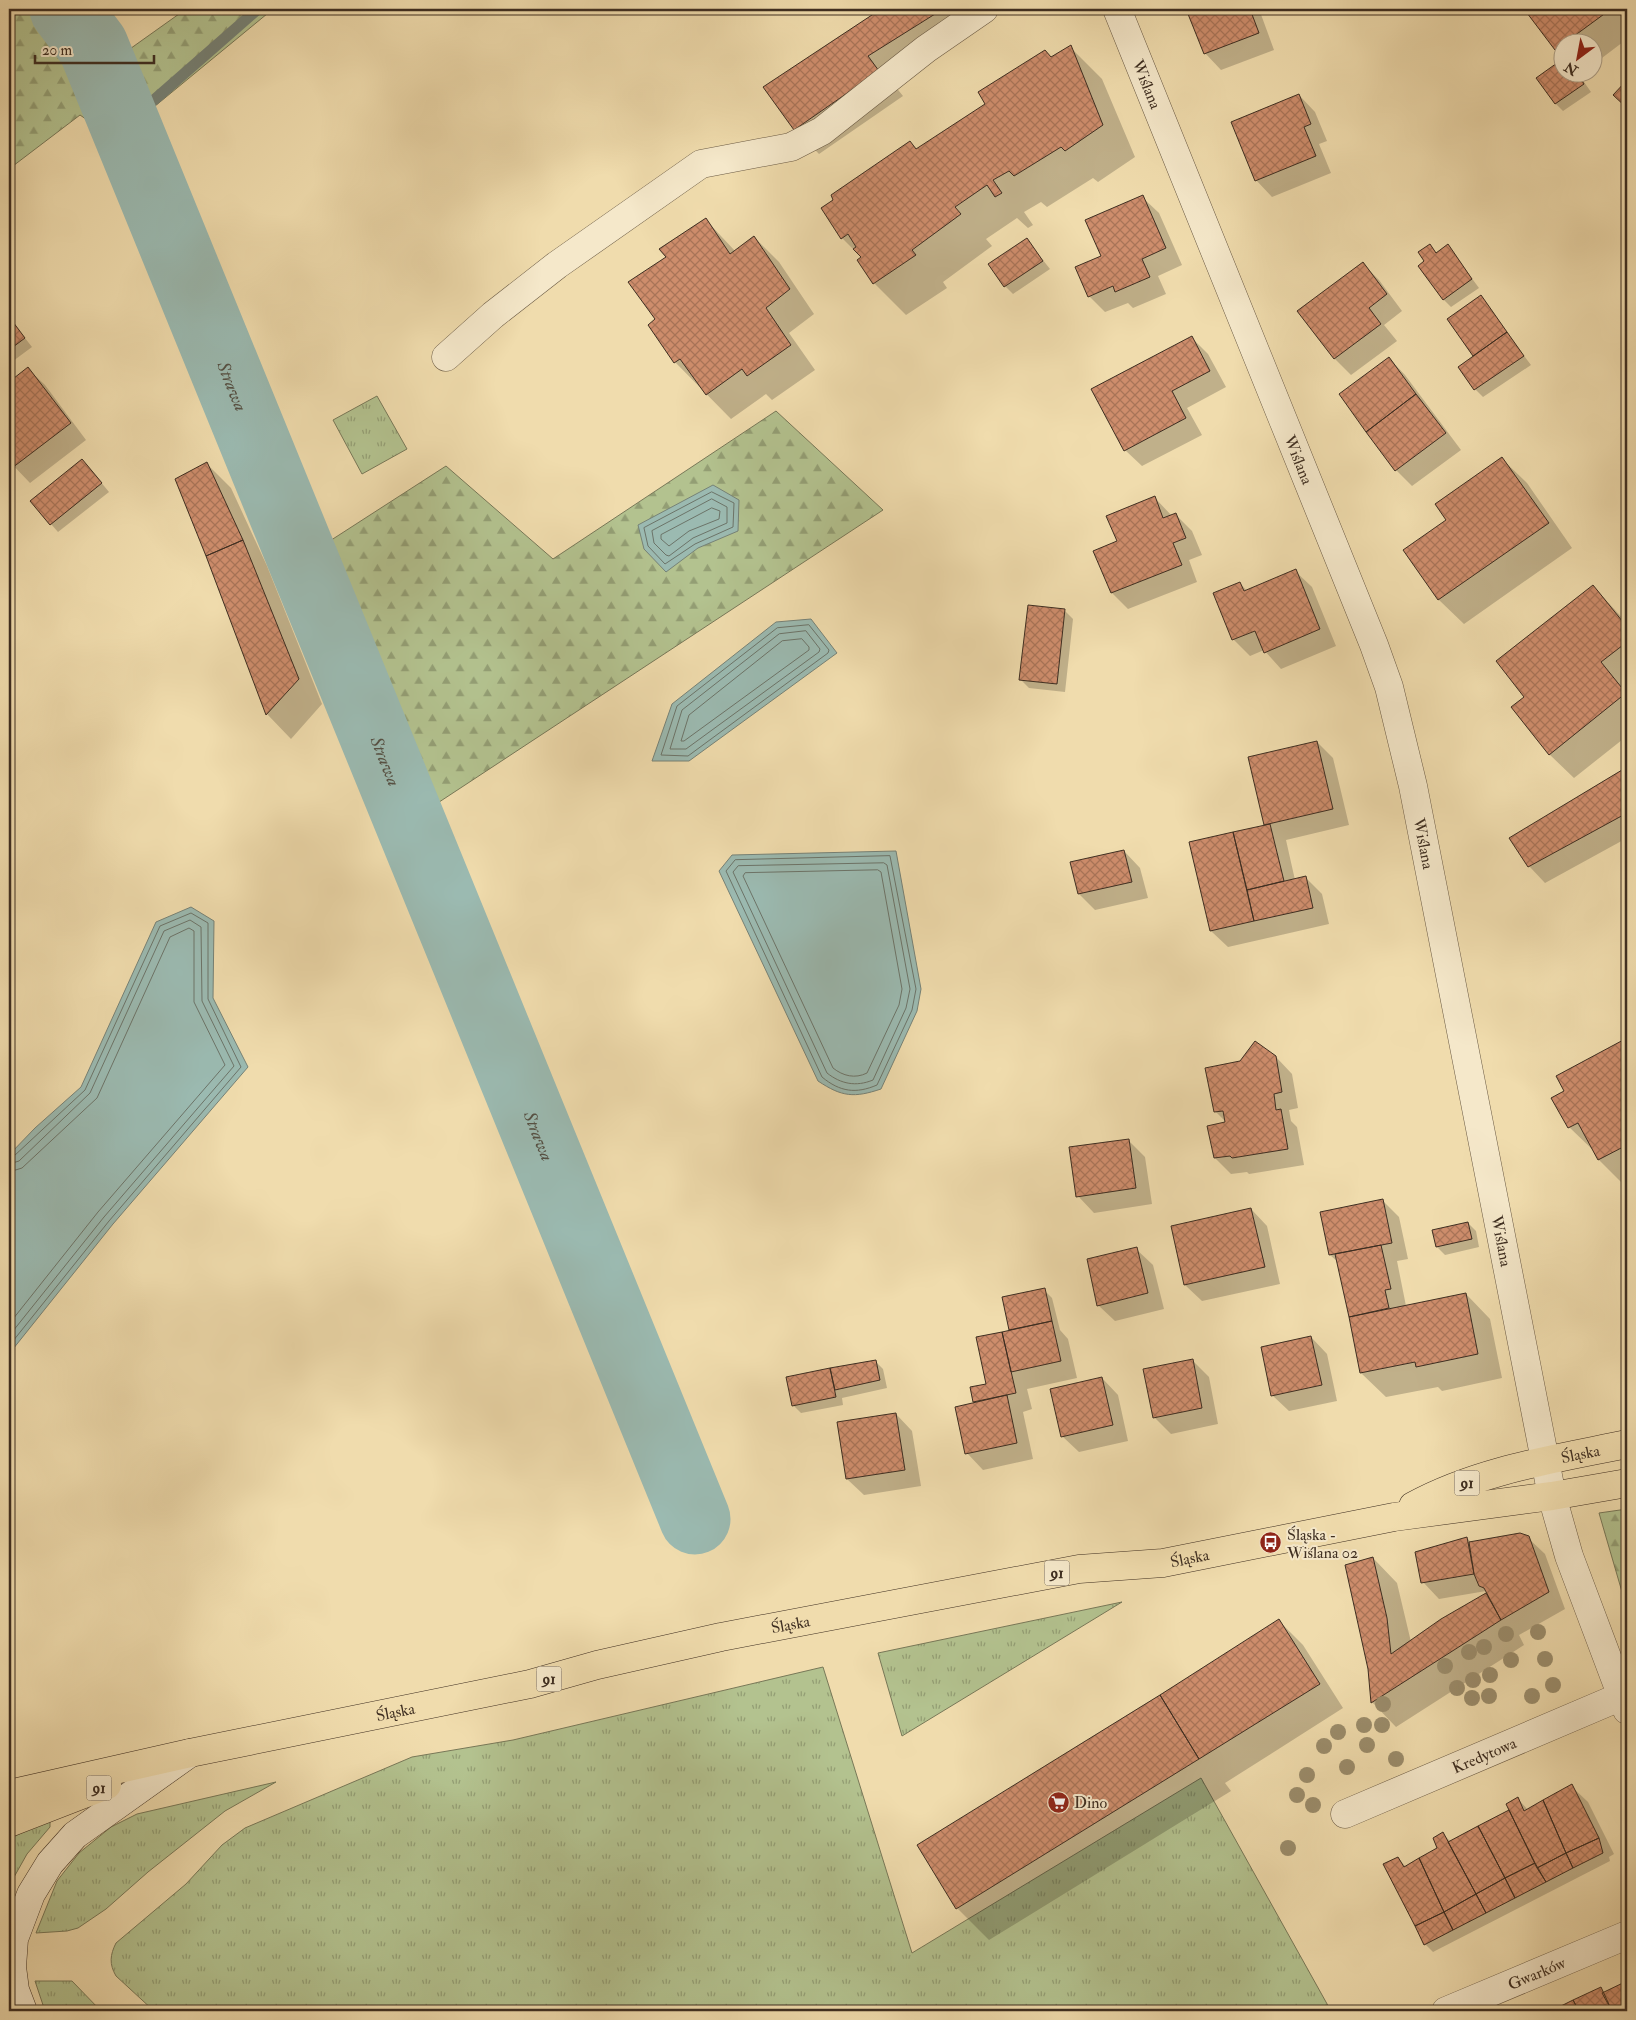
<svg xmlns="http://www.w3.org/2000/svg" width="1636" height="2020" viewBox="0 0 1636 2020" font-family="'IM FELL Double Pica',serif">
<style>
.grass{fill:url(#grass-tufts);stroke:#787858}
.forest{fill:url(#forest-firs);stroke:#787858}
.water{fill:#9bbab1;stroke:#768277}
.shadow{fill:#0003}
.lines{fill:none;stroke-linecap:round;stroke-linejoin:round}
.shore{stroke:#6c7469;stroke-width:1}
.stream{stroke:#768277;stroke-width:11}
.river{stroke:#9bbab1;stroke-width:71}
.building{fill:url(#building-cross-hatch);stroke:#3e2e21}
.street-casing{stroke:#6a5a44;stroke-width:29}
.secondary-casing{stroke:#3e2e21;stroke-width:29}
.primary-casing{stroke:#3e2e21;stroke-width:29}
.street{stroke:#f5e8ca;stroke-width:28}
.secondary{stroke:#f5e8ca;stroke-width:28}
.primary{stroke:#f0dcad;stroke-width:28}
.tree{fill:#9b8d6c}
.labels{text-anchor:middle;stroke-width:4;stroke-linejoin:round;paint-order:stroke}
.shield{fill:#f5e8ca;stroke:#756654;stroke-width:1}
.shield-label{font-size:15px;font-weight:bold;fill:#3e2e21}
.street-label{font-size:16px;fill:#3e2e21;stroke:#f5e8ca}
.poi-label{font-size:16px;fill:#3e2e21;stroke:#f5e8ca;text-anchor:start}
.water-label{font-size:18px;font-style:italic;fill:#555145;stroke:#f5e8ca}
</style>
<defs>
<pattern id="grass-tufts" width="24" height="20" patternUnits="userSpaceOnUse" patternTransform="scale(1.25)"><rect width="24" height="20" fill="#b3c28f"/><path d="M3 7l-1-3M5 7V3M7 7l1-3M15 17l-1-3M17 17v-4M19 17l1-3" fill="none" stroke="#939e74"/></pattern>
<pattern id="forest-firs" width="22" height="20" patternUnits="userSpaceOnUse" patternTransform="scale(1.25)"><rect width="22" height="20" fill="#b3c28f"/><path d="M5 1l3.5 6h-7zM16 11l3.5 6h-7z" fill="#939e74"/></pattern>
<pattern id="building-cross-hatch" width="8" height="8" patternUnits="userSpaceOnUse" patternTransform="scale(1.25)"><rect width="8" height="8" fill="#ce8d6c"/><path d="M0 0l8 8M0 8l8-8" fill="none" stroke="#a97458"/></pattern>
</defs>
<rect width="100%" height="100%" fill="#f0dcad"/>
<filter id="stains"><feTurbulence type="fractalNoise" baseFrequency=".004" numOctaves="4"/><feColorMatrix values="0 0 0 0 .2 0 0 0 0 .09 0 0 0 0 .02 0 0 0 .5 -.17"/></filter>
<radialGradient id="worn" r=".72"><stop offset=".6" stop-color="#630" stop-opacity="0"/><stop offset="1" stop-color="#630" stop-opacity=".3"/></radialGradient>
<path class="grass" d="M377 396 407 449 362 474 333 420Z
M1122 1602 902 1736 878 1653Z
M823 1667 912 1953 1201 1778 1331 2011H154L116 1976C109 1964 110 1955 116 1943L186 1884 222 1845 245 1828 412 1757 513 1740Z
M276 1782 225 1811 148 1872 106 1909 78 1928 67 1931 36 1933 57 1881 79 1853 111 1827 137 1814Z
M45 1821 50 1822V1827L27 1854 9 1886V1839Z
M35 1981H72L101 2011H45Z"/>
<path class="forest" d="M9 9H54L74 34 127 51 186 9H273L115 139 80 115 9 169Z
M776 411 883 510 424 812 322 546 446 466 553 559Z
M1627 1509V1609L1599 1513Z"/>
<path class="water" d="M713 485 739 500 738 531 698 548 666 572 644 549 638 525Z
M811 619 837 653 689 761H652L672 704 776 622Z
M896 851 921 989 917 1011 881 1089C854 1098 842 1097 818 1081L719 871 732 855Z
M191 907 214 921 213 998 248 1067 113 1224 9 1354V1155L35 1128 81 1087 156 922Z
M647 1406 675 1417 716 1513 695 1519 679 1527 633 1436Z"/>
<path class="shadow" d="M883 9H980L891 81 903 96 819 154 795 129 765 87Z
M1187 9H1259L1274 50 1221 70 1205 53Z
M1525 9H1627V39L1594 64V42H1564V57Z
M1070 47 1102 79 1135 157 1098 182 1093 178 1047 207 1041 202 1024 212 1033 225 1028 228 1017 218 986 239 992 246 943 282 947 288 906 315 874 283 862 258 842 238 822 208 910 142 918 150Z
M1564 72H1582L1579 75 1591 92 1563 111 1555 103Z
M1299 95 1315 112 1327 141 1319 144 1331 173 1272 197 1256 180Z
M1142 197 1159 213 1182 265 1158 276 1166 294 1133 308 1128 303 1105 312 1089 296 1103 257Z
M706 220 735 251 754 237 779 262 814 314 789 333 815 370 772 400 766 394 731 419 675 362 657 319 668 257Z
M1027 240 1050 269 1013 294 1005 286Z
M1429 246 1437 253 1448 246 1479 288 1451 307 1443 299 1426 261Z
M1363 264 1379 280 1402 311 1384 325 1397 341 1351 375 1335 359 1299 311Z
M1480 297 1531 365 1483 397 1475 389V356L1449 319Z
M10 319 32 347 9 364V320Z
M1192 338 1208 354 1226 387 1187 408 1202 435 1142 466 1125 450Z
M1389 358 1405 375 1461 450 1412 486 1396 470Z
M28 369 45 385 86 440 30 483 9 461V384Z
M1502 459 1527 483 1572 548 1464 624 1439 600 1405 550 1448 520Z
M207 464 231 488 267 566 322 704 291 739 267 714 177 479Z
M90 469 109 492 58 532 51 524Z
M1154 497 1172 516 1175 514 1192 531 1202 555 1189 560 1197 582 1128 609 1112 593 1094 551 1119 541Z
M1295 571 1312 587 1336 646 1281 669 1264 650 1250 656 1233 639 1240 583 1247 591Z
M1593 586 1627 623V686L1625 688 1627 691V736L1574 778 1549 754 1526 697Z
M1065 611 1073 619 1065 692 1029 688 1021 680Z
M1317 742 1333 758 1349 825 1286 840 1295 880 1305 877 1322 894 1329 924 1228 947 1211 931 1191 843 1265 826 1249 758Z
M1627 768V838L1545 883 1529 866 1511 838Z
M1124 851 1140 868 1148 898 1095 910 1079 894Z
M1627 1039V1182L1623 1184 1599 1160 1594 1151 1569 1127 1566 1092 1557 1076Z
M1276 1057 1292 1074 1298 1108 1289 1110 1291 1121 1297 1127 1304 1165 1249 1174 1247 1172 1231 1174 1215 1158 1227 1123 1215 1111Z
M1128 1140 1145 1157 1152 1204 1094 1213 1078 1196Z
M1383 1201 1399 1217 1408 1259 1397 1261 1406 1306 1466 1294 1490 1319 1502 1378 1442 1391 1438 1387 1386 1397 1361 1373 1339 1263 1330 1255Z
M1251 1209 1267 1226 1280 1284 1202 1301 1185 1285 1172 1227Z
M1468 1223 1476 1231 1479 1247 1445 1255 1437 1247Z
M1136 1249 1153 1265 1164 1309 1115 1321 1098 1305Z
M1044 1290 1052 1298 1060 1330 1068 1339 1077 1378 1027 1389 1032 1409 1023 1412 1033 1459 983 1470 967 1453 974 1403 971 1388 988 1385 1010 1331 1003 1298Z
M1311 1337 1327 1354 1337 1401 1289 1411 1272 1395Z
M1192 1360 1209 1377 1218 1424 1171 1434 1154 1417Z
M875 1361 883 1369 887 1388 842 1398 843 1405 801 1413 793 1405 788 1378Z
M1102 1378 1118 1395 1128 1441 1079 1452 1062 1436Z
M896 1414 912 1431 921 1486 864 1495 847 1479Z
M1467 1538 1472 1543 1528 1538 1545 1554 1565 1609 1519 1635 1524 1645 1396 1727 1372 1702 1373 1558 1397 1583 1411 1642 1486 1595 1492 1601 1486 1591 1439 1599 1423 1582Z
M1279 1621 1303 1645 1343 1708 1225 1783 1231 1791 989 1940 957 1908 918 1845Z
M1571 1786 1588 1802 1614 1854 1609 1857 1610 1861 1433 1952 1425 1944 1398 1858 1406 1867 1438 1849 1443 1834 1451 1842 1511 1810 1518 1799 1528 1810Z
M1627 1982V2011H1554L1600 1989 1605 1993Z"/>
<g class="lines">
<path class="shore" d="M712 492 734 503 733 527 695 544 665 564 648 546 644 528Z
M712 499 727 507V523L693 538 669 556 666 555 654 543 652 531Z
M712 508 720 511 719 519 689 531 669 546 661 539V535Z
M809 625 829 650 828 653 688 756 661 755 677 706 777 628Z
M806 631 820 649 819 652 686 749H670L682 710 779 634Z
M802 639 809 647V650L684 741H681L689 715 782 641Z
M890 856 916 989 912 1010 877 1085C856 1094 840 1092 822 1077L726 871 735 860Z
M884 863 887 865 910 989 906 1008 873 1080C856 1087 841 1084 827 1073L733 872 738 866Z
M878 870 881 872 902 989 899 1005 867 1073C855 1079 843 1076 833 1068L743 876 745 873Z
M9 1158 14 1156 85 1090 160 926 191 913 208 923V999L241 1067 109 1221 9 1346
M9 1164 19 1161 90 1093 164 931 190 920 201 927 202 1001 234 1066 104 1217 9 1336
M9 1172 22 1168 97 1098 170 937 189 928 194 931V1002L225 1065 98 1212 9 1324
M650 1413 672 1421 708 1507 707 1510 683 1520 680 1519 639 1437Z
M653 1421 667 1426 700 1503 699 1506 685 1511 682 1510 646 1437Z
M657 1431 661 1432 683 1484 682 1487 679 1486 654 1437Z"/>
<path class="stream" d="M120 114 154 100 258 9"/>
<path class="river" id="s1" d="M65 9 93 46 695 1519"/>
</g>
<path class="building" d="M881 9H943L868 56 879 71 794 130 763 87Z
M1186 9H1250L1259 33 1204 54Z
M1524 9H1611L1555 50Z
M1071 45 1103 125 1065 151 1061 147 1014 176 1009 171 993 180 1002 193 995 197 987 185 955 207 961 214 912 250 916 255 873 284 857 260 861 257 853 249 856 247 848 234 841 239 821 208 833 200 831 195 910 141 916 149 985 104 978 92 1045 50 1051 57Z
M1564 58V72H1577L1584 84 1555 104 1536 78Z
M1627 80V108L1613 95Z
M1299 94 1311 124 1304 127 1316 156 1255 181 1231 122Z
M1143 195 1166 248 1142 259 1150 277 1115 292 1113 286 1088 297 1075 267 1101 256 1085 220Z
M706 218 730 254 754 236 790 289 766 308 791 345 747 376 742 369 706 395 680 359 674 363 648 325 655 319 628 282 666 257 659 249Z
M1027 238 1043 261 1004 287 988 264Z
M1430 244 1436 253 1448 244 1472 279 1443 300 1418 266 1424 261 1418 252Z
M1363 262 1387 294 1369 308 1381 324 1334 359 1297 311Z
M1481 295 1507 332 1473 356 1447 319Z
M10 318 25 338 9 350V319Z
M1507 332 1524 356 1474 390 1458 367Z
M1192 336 1210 371 1172 391 1186 418 1124 451 1091 389Z
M1389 357 1416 394 1366 432 1339 394Z
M28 367 71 423 12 468 9 463V382Z
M1416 394 1446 433 1395 471 1366 432Z
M1502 457 1549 523 1438 600 1403 550 1446 520 1435 504Z
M82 459 102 483 50 525 30 501Z
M207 462 243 540 206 556 175 479Z
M1155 496 1163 518 1176 513 1186 538 1173 543 1182 565 1111 593 1093 551 1117 541 1106 516Z
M243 540 299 679 266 715 206 556Z
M1296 569 1320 629 1264 653 1255 631 1232 640 1213 593 1240 582 1244 591Z
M1593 585 1627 627V642L1601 662 1626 693 1549 755 1511 707 1524 697 1496 661Z
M1028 605 1065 609 1057 684 1019 680Z
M1317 741 1333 809 1264 825 1248 757Z
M1627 767V813L1528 867 1509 838Z
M1270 824 1284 881 1247 890 1233 832Z
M1233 832 1254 921 1210 931 1189 842Z
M1124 850 1132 882 1078 894 1070 862Z
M1306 876 1313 908 1254 921 1247 890Z
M1627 1038V1088L1623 1090 1627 1097V1145L1598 1160 1578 1123 1568 1128 1551 1098 1564 1091 1556 1076Z
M1255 1041 1276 1056 1282 1092 1274 1094 1276 1110 1281 1109 1288 1149 1232 1158 1230 1156 1214 1158 1207 1126 1225 1122 1223 1111 1214 1112 1205 1068 1240 1061Z
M1129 1139 1136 1188 1076 1197 1069 1147Z
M1383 1199 1392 1243 1329 1255 1320 1212Z
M1251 1208 1265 1267 1184 1285 1171 1226Z
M1468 1222 1472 1239 1436 1247 1432 1230Z
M1381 1245 1391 1289 1385 1290 1389 1308 1349 1317 1335 1254Z
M1137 1247 1148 1293 1097 1306 1087 1259Z
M1045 1288 1052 1321 1009 1330 1002 1297Z
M1466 1293 1478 1354 1416 1367 1415 1362 1360 1373 1349 1317Z
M1052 1321 1061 1361 1011 1372 1002 1332Z
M1002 1332 1016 1393 973 1402 970 1387 986 1384 976 1337Z
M1311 1336 1322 1385 1271 1396 1261 1347Z
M1193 1359 1202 1408 1153 1418 1143 1369Z
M876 1360 880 1380 835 1390 830 1368Z
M830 1368 836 1397 792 1406 786 1377Z
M1102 1377 1113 1425 1061 1437 1050 1389Z
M1007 1395 1017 1443 965 1454 955 1407Z
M896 1413 905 1470 846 1479 837 1422Z
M1520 1533 1529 1536 1549 1592 1501 1620 1484 1588 1479 1586 1474 1574 1469 1542Z
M1467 1537 1474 1574 1421 1583 1415 1552Z
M1373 1557 1387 1618 1391 1654 1441 1619 1486 1593 1501 1620 1371 1703 1368 1669 1345 1565Z
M1279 1619 1320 1684 1199 1759 1160 1695Z
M1160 1695 1199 1759 956 1909 917 1845Z
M1572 1784 1599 1838 1566 1853 1543 1800Z
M1518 1797 1524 1811 1543 1800 1566 1853 1537 1868 1506 1804Z
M1509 1810 1535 1863 1505 1878 1478 1826Z
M1478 1826 1505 1878 1476 1894 1448 1842Z
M1443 1832 1476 1894 1444 1912 1419 1858 1437 1848 1433 1838Z
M1599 1838 1603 1853 1573 1868 1566 1853Z
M1566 1853 1573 1868 1546 1882 1537 1868Z
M1398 1857 1404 1867 1419 1858 1444 1912 1415 1926 1383 1864Z
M1535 1863 1546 1882 1515 1898 1505 1878Z
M1505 1878 1515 1898 1486 1913 1476 1894Z
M1476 1894 1486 1913 1453 1930 1444 1912Z
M1444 1912 1453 1930 1424 1945 1415 1926Z
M1627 1981V2011H1612L1602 1993Z
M1601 1987 1612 2011H1579L1573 2000Z
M1573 2000 1579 2011H1551Z"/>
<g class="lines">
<defs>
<g id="street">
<path id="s2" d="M1117 9 1374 645 1389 687 1413 786 1552 1496 1569 1556 1627 1710"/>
<path d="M446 357 493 315 557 265 701 164 791 147 822 131 926 49 984 9"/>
<path id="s3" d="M1345 1814 1622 1696"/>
<path id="s4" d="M1446 2011 1627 1935"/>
</g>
<path id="secondary" d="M23 2011 15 1990 12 1967 14 1939 31 1894 50 1863 75 1835 190 1753"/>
<g id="primary">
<path id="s5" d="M1413 1506C1479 1470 1555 1459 1627 1444"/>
<path id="s6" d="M9 1794 190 1753 530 1684 597 1665 721 1637 1079 1569 1163 1563 1394 1517 1552 1496 1627 1483"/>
<path d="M9 1823 107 1785"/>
</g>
</defs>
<use href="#street" class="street-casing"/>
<use href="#secondary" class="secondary-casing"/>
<use href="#primary" class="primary-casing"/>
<use href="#street" class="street"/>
<use href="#secondary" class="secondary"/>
<use href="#primary" class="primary"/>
</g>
<g class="tree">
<circle cx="1538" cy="1632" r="8"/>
<circle cx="1506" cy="1634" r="8"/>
<circle cx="1484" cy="1647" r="8"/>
<circle cx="1469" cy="1652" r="8"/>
<circle cx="1545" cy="1659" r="8"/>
<circle cx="1511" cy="1660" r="8"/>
<circle cx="1445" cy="1666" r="8"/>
<circle cx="1490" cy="1675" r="8"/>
<circle cx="1473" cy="1680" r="8"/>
<circle cx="1553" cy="1685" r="8"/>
<circle cx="1457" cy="1688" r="8"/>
<circle cx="1489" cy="1696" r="8"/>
<circle cx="1532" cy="1696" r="8"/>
<circle cx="1472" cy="1698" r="8"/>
<circle cx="1383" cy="1704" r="8"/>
<circle cx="1364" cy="1725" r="8"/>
<circle cx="1382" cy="1725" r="8"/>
<circle cx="1338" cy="1732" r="8"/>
<circle cx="1367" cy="1745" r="8"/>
<circle cx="1324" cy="1746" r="8"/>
<circle cx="1396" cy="1759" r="8"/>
<circle cx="1347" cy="1767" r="8"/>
<circle cx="1307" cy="1775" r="8"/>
<circle cx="1297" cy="1795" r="8"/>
<circle cx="1313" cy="1805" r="8"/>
<circle cx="1288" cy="1848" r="8"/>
</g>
<defs>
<symbol id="bus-disc" viewBox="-11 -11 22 22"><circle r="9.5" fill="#8f2418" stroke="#f5e8ca"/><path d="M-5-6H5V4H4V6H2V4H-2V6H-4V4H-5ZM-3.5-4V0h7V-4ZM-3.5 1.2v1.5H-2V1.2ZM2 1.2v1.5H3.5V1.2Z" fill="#fff"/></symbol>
<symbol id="supermarket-disc" viewBox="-11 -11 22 22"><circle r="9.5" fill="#8f2418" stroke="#f5e8ca"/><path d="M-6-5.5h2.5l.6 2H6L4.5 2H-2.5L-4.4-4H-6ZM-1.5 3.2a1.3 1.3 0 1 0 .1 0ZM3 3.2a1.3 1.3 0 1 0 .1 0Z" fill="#fff"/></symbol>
</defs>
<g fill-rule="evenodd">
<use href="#bus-disc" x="1258" y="1530" width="25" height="25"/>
<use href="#supermarket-disc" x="1046" y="1790" width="25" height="25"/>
</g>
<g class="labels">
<g class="shield">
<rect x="1454.5" y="1470.5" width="25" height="25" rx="4"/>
<rect x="1044.5" y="1560.5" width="25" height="25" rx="4"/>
<rect x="536.5" y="1666.5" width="25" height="25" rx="4"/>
<rect x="86.5" y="1775.5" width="25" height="25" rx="4"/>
</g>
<g class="shield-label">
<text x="1467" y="1488">91</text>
<text x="1057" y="1578">91</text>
<text x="549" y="1684">91</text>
<text x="99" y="1793">91</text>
</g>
<g class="street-label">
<text dy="6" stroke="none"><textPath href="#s2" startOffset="81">Wiślana</textPath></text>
<text dy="6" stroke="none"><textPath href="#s2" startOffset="486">Wiślana</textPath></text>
<text dy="6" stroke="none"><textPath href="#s2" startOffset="891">Wiślana</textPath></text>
<text dy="6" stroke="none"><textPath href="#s2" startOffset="1296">Wiślana</textPath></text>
<text dy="6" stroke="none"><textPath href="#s5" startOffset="176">Śląska</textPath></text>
<text dy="6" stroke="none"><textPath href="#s6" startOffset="1205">Śląska</textPath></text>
<text dy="6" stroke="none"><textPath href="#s6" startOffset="800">Śląska</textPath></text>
<text dy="6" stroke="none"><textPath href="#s6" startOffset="395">Śląska</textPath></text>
<text dy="6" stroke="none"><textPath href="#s3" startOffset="151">Kredytowa</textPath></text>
<text dy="6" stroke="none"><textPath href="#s4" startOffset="98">Gwarków</textPath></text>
</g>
<g class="poi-label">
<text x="1287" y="1540">Śląska -<tspan x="1287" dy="18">Wiślana 02</tspan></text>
<text x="1074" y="1808">Dino</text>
</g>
<g class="water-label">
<text dy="6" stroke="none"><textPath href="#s1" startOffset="414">Strawa</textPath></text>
<text dy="6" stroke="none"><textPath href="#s1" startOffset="819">Strawa</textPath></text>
<text dy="6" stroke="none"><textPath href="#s1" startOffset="1224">Strawa</textPath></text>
</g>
</g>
<rect width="1636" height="2020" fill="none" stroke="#f0dcad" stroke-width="30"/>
<rect x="10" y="10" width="1616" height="2000" fill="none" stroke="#3e2e21" stroke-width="2.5"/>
<rect x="15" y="15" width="1606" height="1990" fill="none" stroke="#3e2e21"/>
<g transform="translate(1578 58) rotate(212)"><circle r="24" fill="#f5e8ca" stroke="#ac9e86"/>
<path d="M0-4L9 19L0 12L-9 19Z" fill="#8f2418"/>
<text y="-8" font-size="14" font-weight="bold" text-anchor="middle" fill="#3e2e21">N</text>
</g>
<path d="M35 55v8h119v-8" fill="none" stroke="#3e2e21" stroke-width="2.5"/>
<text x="42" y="55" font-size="15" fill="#3e2e21" stroke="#f5e8ca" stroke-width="4" paint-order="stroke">20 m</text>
<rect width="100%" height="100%" filter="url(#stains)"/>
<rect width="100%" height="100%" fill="url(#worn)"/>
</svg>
